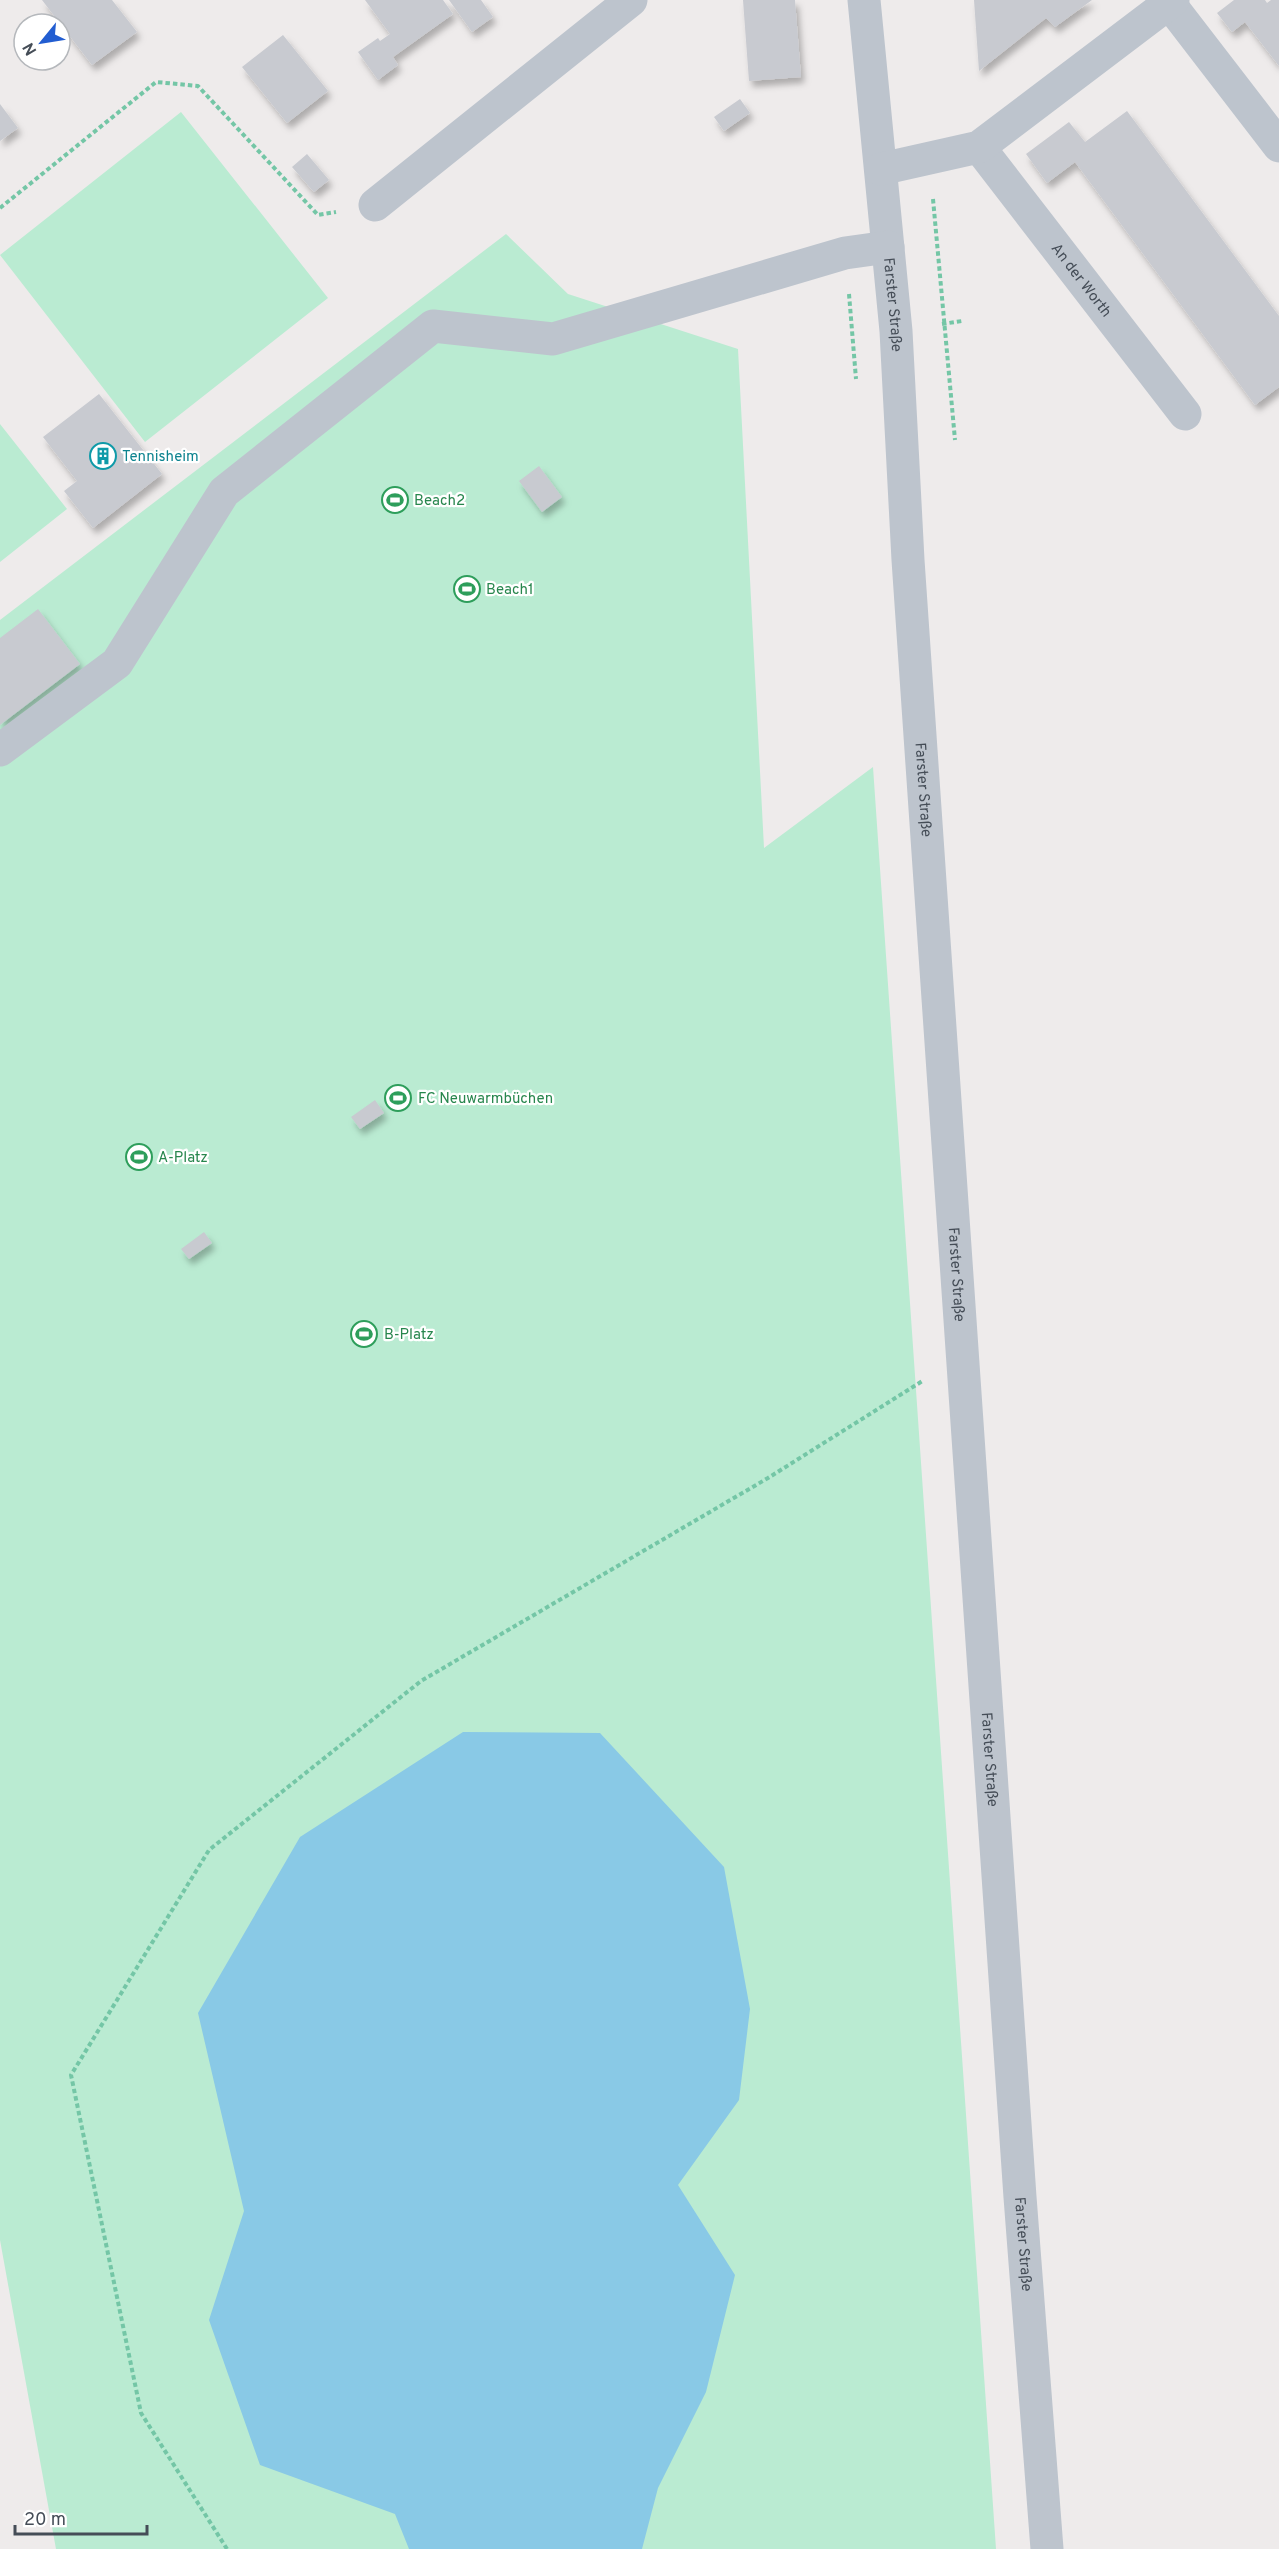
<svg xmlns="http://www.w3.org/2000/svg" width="1279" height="2549" viewBox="0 0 1279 2549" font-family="Overpass,sans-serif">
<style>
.green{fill:#baebd2}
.water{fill:#89c9e6}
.building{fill:#c8cad0;filter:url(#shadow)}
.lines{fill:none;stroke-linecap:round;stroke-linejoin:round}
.path{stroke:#74c6a6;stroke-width:4;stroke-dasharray:4.5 3;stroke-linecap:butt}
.minor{stroke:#bdc4cd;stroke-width:33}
.labels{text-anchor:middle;stroke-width:4.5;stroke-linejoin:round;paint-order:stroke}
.street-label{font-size:15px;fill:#454d57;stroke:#fff}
.culture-label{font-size:15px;fill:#0d838f;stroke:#fff;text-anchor:start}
.leisure-label{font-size:15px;fill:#27864d;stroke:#fff;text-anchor:start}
</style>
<defs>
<filter id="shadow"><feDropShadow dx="3.5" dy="6" stdDeviation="3" flood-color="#0004"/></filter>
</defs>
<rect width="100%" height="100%" fill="#eeebeb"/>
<path class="green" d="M181 112 328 298 145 442 0 255Z
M506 234 568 294 738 349 764 848 873 767 996 2549H56L0 2240V620Z
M0 424 67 509 0 562Z"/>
<path class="water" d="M463 1732 600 1733 724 1867 750 2009 739 2100 678 2185 735 2275 706 2392 658 2488 642 2549H409L395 2514 260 2465 209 2320 244 2211 198 2013 300 1837Z"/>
<path class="building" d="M42 0H112L137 32 92 65Z
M365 0H443L453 14 393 57 398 65 378 80 358 52 378 38 380 41 390 34Z
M449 0H481L493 17 472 32Z
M743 0H795L801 77 749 81Z
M974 0H1092L1055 27 1046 18 979 71Z
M1234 0H1265L1267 3 1271 0H1279V66L1245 22 1232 32 1217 13Z
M283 35 328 91 287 123 242 67Z
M740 99 750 113 724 131 714 117Z
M0 104 18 128 0 141Z
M1127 111 1279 316V387L1255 405 1075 162 1047 183 1026 154 1069 122 1085 142Z
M307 154 329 180 314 192 292 167Z
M99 394 162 474 93 528 64 491 77 481 43 437Z
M539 466 562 497 542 512 519 481Z
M38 609 80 664 0 725V638Z
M375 1100 384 1113 360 1129 351 1117Z
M204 1232 212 1243 189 1259 181 1249Z"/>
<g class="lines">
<path class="path" d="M933 199 955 440
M0 208 156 82 198 86 318 215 336 212
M849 294 856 379
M942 324 962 321
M227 2549 141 2413 71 2075 209 1850 421 1681 768 1478 924 1380"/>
<g class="minor">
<path id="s1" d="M864 0 896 331 908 560 1020 2197 1047 2549"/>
<path d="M1169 3 1279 146"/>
<path id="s2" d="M979 147 1185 414"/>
<path d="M881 169 979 147 1173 0"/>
<path d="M375 205 631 0"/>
<path d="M0 750 117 663 224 492 433 326 553 339 845 253 888 247"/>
</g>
</g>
<defs>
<symbol id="building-ring" viewBox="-11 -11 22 22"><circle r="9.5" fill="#fff" stroke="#0f9aa8" stroke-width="1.5"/><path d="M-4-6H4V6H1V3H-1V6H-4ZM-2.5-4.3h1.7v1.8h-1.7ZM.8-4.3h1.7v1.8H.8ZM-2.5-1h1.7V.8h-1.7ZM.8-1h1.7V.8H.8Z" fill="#0f9aa8"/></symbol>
<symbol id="stadium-ring" viewBox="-11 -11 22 22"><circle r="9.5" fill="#fff" stroke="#2e9e5b" stroke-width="1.5"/><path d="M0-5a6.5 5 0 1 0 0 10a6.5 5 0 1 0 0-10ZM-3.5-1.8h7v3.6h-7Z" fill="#2e9e5b"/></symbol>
</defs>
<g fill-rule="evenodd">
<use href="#building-ring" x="88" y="441" width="30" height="30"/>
<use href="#stadium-ring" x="380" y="485" width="30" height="30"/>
<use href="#stadium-ring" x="452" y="574" width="30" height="30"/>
<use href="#stadium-ring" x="383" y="1083" width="30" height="30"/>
<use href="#stadium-ring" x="124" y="1142" width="30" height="30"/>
<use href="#stadium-ring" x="349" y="1319" width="30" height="30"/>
</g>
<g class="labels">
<g class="street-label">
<text dy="5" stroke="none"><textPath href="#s2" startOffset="168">An der Worth</textPath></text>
<text dy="5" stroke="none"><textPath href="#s1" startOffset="306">Farster Straße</textPath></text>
<text dy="5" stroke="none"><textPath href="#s1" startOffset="792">Farster Straße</textPath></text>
<text dy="5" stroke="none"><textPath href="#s1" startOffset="1278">Farster Straße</textPath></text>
<text dy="5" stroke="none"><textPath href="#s1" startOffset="1764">Farster Straße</textPath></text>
<text dy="5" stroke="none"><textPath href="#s1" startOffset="2250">Farster Straße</textPath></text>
</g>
<g class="culture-label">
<text x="122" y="461">Tennisheim</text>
</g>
<g class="leisure-label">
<text x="414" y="505">Beach2</text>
<text x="486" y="594">Beach1</text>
<text x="418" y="1103">FC Neuwarmbüchen</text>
<text x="158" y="1162">A-Platz</text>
<text x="384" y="1339">B-Platz</text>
</g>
</g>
<g transform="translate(42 42) rotate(240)"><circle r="28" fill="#ffffff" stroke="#b5b8bc" stroke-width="1.5"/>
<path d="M0-4.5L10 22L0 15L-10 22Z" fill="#225dd1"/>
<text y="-9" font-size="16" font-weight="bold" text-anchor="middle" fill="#454d57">N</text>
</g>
<path d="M15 2525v9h132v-9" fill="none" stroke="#454d57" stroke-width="3"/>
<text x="24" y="2525" font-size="18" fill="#454d57" stroke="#ffffff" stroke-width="4.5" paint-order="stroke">20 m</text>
</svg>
